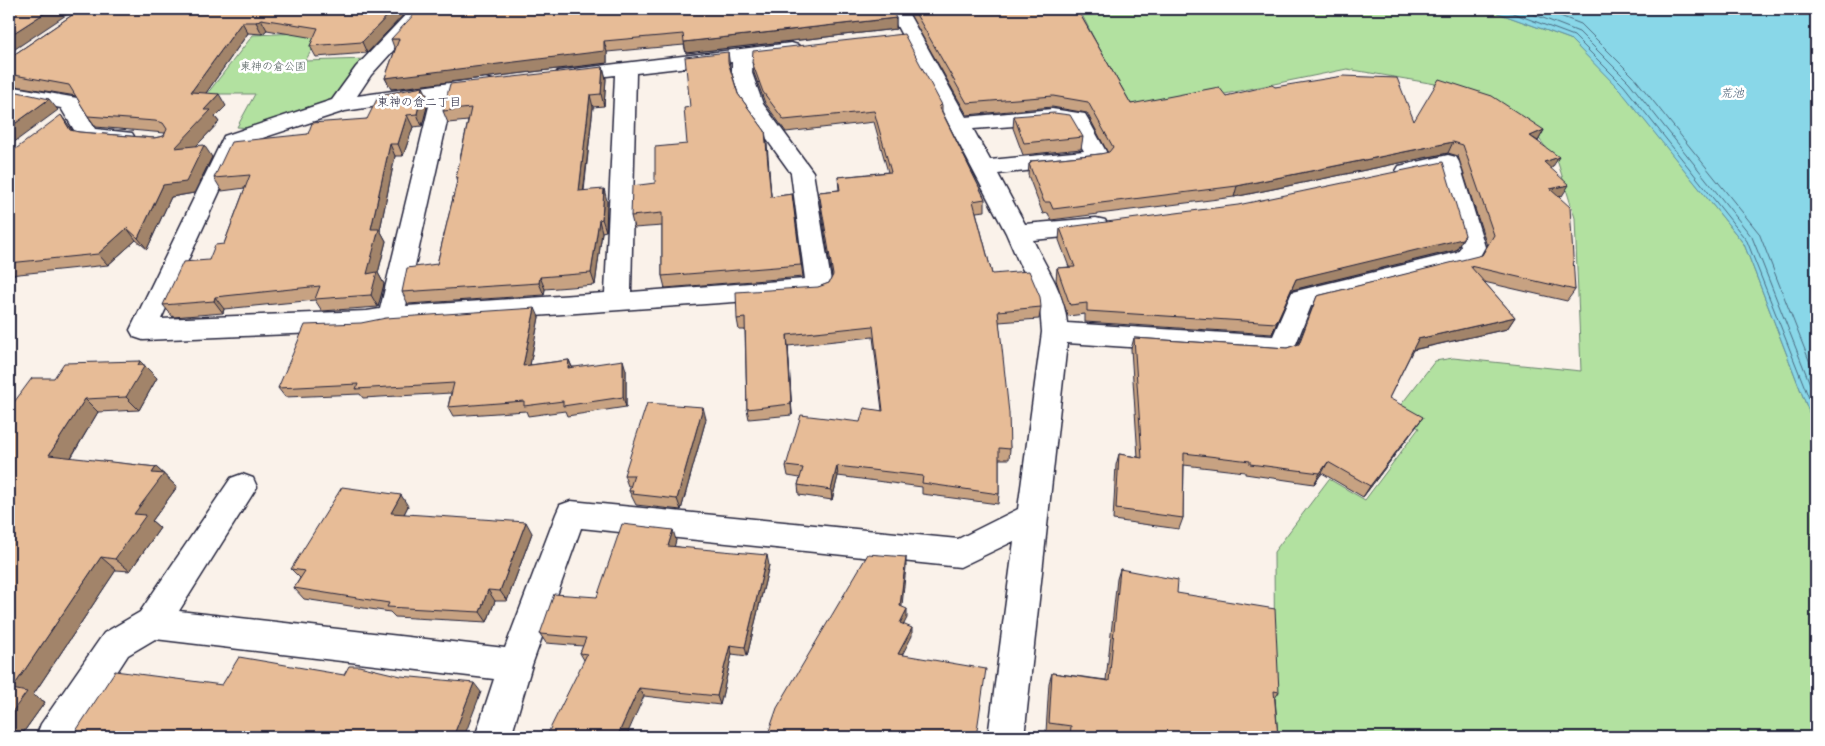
<svg xmlns="http://www.w3.org/2000/svg" width="1825" height="746" viewBox="0 0 1825 746" font-family="Mali,'Klee One',sans-serif">
<style>
.green{fill:#b2e1a0;stroke:#6a826e}
.water{fill:#89d7e8;stroke:#608fa3}
.lines{fill:none;stroke-linecap:round;stroke-linejoin:round}
.shore{stroke:#4b6a80;stroke-width:1}
.minor-casing{stroke:#22223b;stroke-width:3}
.minor{fill:#fff;fill-rule:evenodd}
.wall{fill:#c7a282;stroke:#22223b}
.shaded-wall{fill:#a2846a;stroke:#22223b}
.building{fill:#e7bc97;stroke:#22223b}
.labels{text-anchor:middle;stroke-width:5;stroke-linejoin:round;paint-order:stroke}
.far-park-label{font-size:11px;fill:#4d5b59;stroke:#fff}
.far-water-label{font-size:12px;font-style:italic;fill:#41586f;stroke:#fff}
.far-neighbourhood-label{font-size:12px;fill:#22223b;stroke:#fff}
</style>
<rect width="100%" height="100%" fill="#faf2ea"/>
<filter id="ink" filterUnits="userSpaceOnUse"><feTurbulence type="fractalNoise" baseFrequency=".02" numOctaves="2"/><feDisplacementMap in="SourceGraphic" scale="10" xChannelSelector="R" yChannelSelector="G"/><feConvolveMatrix kernelMatrix="1 2 1 2 8 2 1 2 1" color-interpolation-filters="sRGB"/></filter>
<g filter="url(#ink)">
<path class="green" d="M1079 9H1487L1570 39 1620 89 1744 244 1816 430V737H1275L1274 552 1329 479 1365 500 1419 428 1359 394 1400 406 1435 361 1453 358 1581 371 1575 218 1558 163 1525 121 1459 88 1347 69 1132 113Z
M323 32 305 61 366 59 329 103 250 128 237 127 255 94H207L253 35Z"/>
<path class="water" d="M1487 9H1816V430L1744 244 1620 90 1570 39Z"/>
<g class="lines">
<path class="shore" d="M1502 9 1574 36 1624 86 1747 241 1816 416
M1520 9 1579 32 1629 82 1752 237 1816 399
M1542 9 1581 24 1633 76 1759 233 1816 378"/>
<defs>
<path id="minor" d="M411 9H431L371 75 357 96 485 78 492 80 495 84 492 88 453 95 406 306 605 293 615 75 565 81 558 79 555 75 558 71 791 43 798 45 801 49 798 53 753 59 752 73 763 104 813 172 832 287 828 293 819 296 391 326 367 331 143 340 134 337 130 330 224 136 332 100 356 67ZM732 62V73L742 105 791 173 805 279 631 292 636 73ZM431 98 380 309 367 311 161 319 241 145 345 111Z
M888 9H906L966 117 1052 109 1085 114 1088 119 1109 157 1106 162 998 174 1025 224 1096 218 1105 220 1108 226 1105 232 1096 234 1033 240C1046 268 1064 291 1067 323L1273 336 1292 292 1457 252 1461 247 1439 171 1407 178 1399 176 1396 171 1399 166 1448 155 1456 157 1459 162 1485 247 1475 265 1311 306 1292 354 1282 357 1067 343 1024 737H988L1014 541 960 567 581 528 532 665 511 737H475L494 679 155 639 128 655 75 737H36L41 724 104 633 140 612 231 478 242 474 253 478 257 487 179 611 505 648 556 514 560 505 571 501 958 539 1018 509 1042 332 1040 308 1035 291 1019 263 1006 233ZM1052 123 1069 125 1084 151 990 160 973 129Z
M9 86 77 98 95 129 132 133 135 138 132 143 124 145 80 140 61 108 9 98Z"/>
</defs>
<use href="#minor" class="minor-casing"/>
<use href="#minor" class="minor"/>
</g>
<path class="wall" d="M81 9H409L367 53 316 57 310 46 314 38 267 30 262 34 248 33 206 93 226 106 215 117 219 122 196 146 212 157 194 193 171 197 147 249 136 240 108 265 9 275V154L70 127 72 130 79 132 154 138 164 136 165 133 96 127 88 116 76 96 9 85V58Z
M907 9H1077L1131 104 1226 96 1275 87 1414 121 1544 130 1538 141 1552 168 1551 169 1562 196 1559 197 1575 290 1567 301 1484 282 1515 317 1507 329 1413 350 1389 398 1416 427 1363 497 1322 473 1314 484 1245 474V472L1184 465 1183 518 1179 529 1113 520 1116 465 1119 454 1138 457 1131 349 1134 338 1287 348 1298 344 1317 296 1482 256 1487 246 1458 156 1448 153 1234 197 1051 220 1048 213 1043 214 1028 175 1029 164H1030L1031 161 1100 154 1108 153 1087 113 1052 107 967 115Z
M896 18V29L686 53 684 45 607 52V63L391 89 385 78 395 50 391 39Z
M728 52 730 67 738 94 765 131 771 197 792 194 803 277 665 288 662 276V226L634 228 631 216 655 183 687 144Z
M752 62 942 105V111L985 199V211L976 212 992 274 1041 307 1039 319 999 322 1010 449 1009 459H999V494L998 504 922 494V487L838 476 832 500 799 495 798 485 800 478 788 476 786 466 882 410 873 337 788 346 792 415 749 419 747 409 745 330H739L737 319 829 283 832 277 820 203 819 192 839 190 838 177 888 172 874 122 786 132 765 103 754 73Z
M603 67 606 79 604 106 593 107 584 191 607 201 606 231 602 232 595 285 545 289 544 295 408 304 402 292 437 264 457 182 456 178 468 121 448 123 443 111Z
M423 87 429 99 422 126 413 127 403 156H395L380 230 386 241 378 273 384 284 378 307 322 311 315 300 224 309 223 313 173 317 163 305 209 260 224 244 245 188 222 191 214 178 308 134 367 119Z
M1014 116 1083 137 1081 149 1023 155 1013 128Z
M1060 228 1465 235 1456 250 1292 290 1272 334 1085 322V314L1068 316 1056 280 1057 268 1069 267 1059 240Z
M539 317 530 365 569 360 572 367 626 370V407L567 416 565 411 528 416 526 411 453 416 448 407 451 393 363 398 360 394 285 397 278 388Z
M140 361 157 378 139 410 98 412 71 458 156 467 177 487 152 521 160 528 130 571 116 570 33 695 45 702 20 737H9L54 378Z
M706 419 681 510 636 505 629 491 631 486H628L624 475Z
M408 506 404 514 532 533 507 601H495L487 622 395 617 390 612 304 599 294 588 300 578 291 569Z
M676 540 674 546 769 565 747 656 732 654 720 705 644 696 584 660 580 653 583 646 546 643 540 634 597 597Z
M1120 569 1177 593 1279 692 1275 698 1278 737H1068V735L1046 732 1049 683 1052 673 1106 680 1117 579Z"/>
<path class="shaded-wall" d="M51 9H75L9 53V36Z
M394 9H409L367 53 362 42Z
M896 18V29L686 53 684 42Z
M261 19 267 30 262 34 256 22Z
M242 22 248 33 199 103 191 92Z
M604 41 607 52V63L391 89 385 78Z
M603 67 606 79 604 106 601 94Z
M423 87 429 99 422 126 417 114Z
M219 94 226 106 215 117 219 122 183 160 175 148 204 110Z
M590 95 593 107 582 203 579 191Z
M49 99 58 110 9 146V128Z
M61 115 70 127 78 141 70 130Z
M407 115 413 127 403 156 398 144Z
M1544 130 1538 141 1530 136Z
M765 131 767 143 772 209 771 197Z
M1453 142 1448 153 1234 197 1237 186Z
M390 144 395 156 380 230 386 241 378 273 384 284 378 307 371 295 367 274 371 229Z
M204 145 212 157 194 193 171 197 147 249 138 238 163 185Z
M1559 157 1552 168 1537 174 1544 162Z
M1569 185 1562 196 1543 201 1550 189Z
M604 189 607 201 606 231 602 219Z
M599 220 602 232 595 285 591 273Z
M127 228 136 240 108 265 98 254Z
M1465 235 1456 250 1292 290 1272 334 1296 279Z
M540 277 545 289 544 295 539 283Z
M215 297 224 309 223 313 214 301Z
M535 308 539 317 528 376 523 366Z
M1515 317 1507 329 1412 350 1418 339Z
M787 335 788 346 792 415 791 404Z
M569 360 573 370 568 368Z
M623 360 626 370V407L623 397Z
M140 361 157 378 139 410 126 397 138 365Z
M85 399 98 412 64 469 49 455Z
M703 407 706 419 681 510 677 499Z
M1423 417 1416 427 1363 497 1370 486Z
M1328 462 1322 473 1314 484 1320 473Z
M837 466 838 476 832 500 831 490Z
M156 467 177 487 152 521 160 528 130 571 115 559 152 473Z
M401 495 408 506 399 524 391 513Z
M526 522 532 533 507 601 500 591Z
M673 530 676 540 672 556 668 546Z
M767 555 769 565 747 656 745 647Z
M101 557 116 570 33 695 45 702 20 737H9V716L12 689Z
M906 557V567L901 615 900 606Z
M488 590 495 601 487 622 480 612Z
M907 609V618L900 632V623Z
M912 628V636L898 663V654Z
M730 645 732 654 720 705 717 696Z
M474 683 481 692 464 737H453Z
M639 688 644 696 626 737H617Z"/>
<path class="building" d="M9 9H51L9 36Z
M81 9H394L362 42 310 46 318 28 261 19 256 22H242L191 92 219 94 204 110H211L175 148 204 145 186 182 163 185 138 238 127 228 98 254 9 263V154L61 115 70 130 79 132 154 138 164 136 167 129 163 123 155 121 88 116 69 85 9 74V58Z
M419 9H891L896 18 684 42 683 34 604 41V51L385 78 399 39H391Z
M913 9H1077L1131 104 1219 87 1226 96 1272 85 1275 87 1343 76 1397 78 1414 121 1439 79 1492 96 1544 130 1530 136 1559 157 1544 162 1569 185 1550 189 1570 207 1575 290 1470 266 1515 317 1418 339 1389 398 1423 417 1370 486 1328 462 1320 473 1250 464V461L1184 453 1183 518 1116 509 1119 454 1142 458 1134 338 1287 348 1299 344 1317 296 1482 255 1494 235 1463 145 1453 142 1237 186 1053 209 1050 202H1044L1029 164 1031 163V161L1100 154 1109 152 1113 147 1088 102 1053 96 967 103Z
M904 34 942 105 939 106 985 199 973 201 992 274 1029 271 1040 297 1041 307 998 311 1009 413 1010 449 999 448V494L922 483 923 476 837 466 831 490 798 485 803 468 786 466 801 415 860 422 864 408 883 411 873 326 787 335 791 404 747 409 745 318 737 319 736 292 818 287 829 283 833 275 819 192 840 190 838 177 891 172 874 111 784 120 763 92 752 62 753 51Z
M728 52V62L738 94 765 131 771 197 792 194 801 265 662 276V213L631 216 632 186 655 183V147L687 144 684 108 690 107 685 57Z
M603 67 601 94 590 95 579 191 604 189 602 219 599 220 591 273 540 277 539 283 402 292 407 268 437 264 458 177 456 178 471 108 443 111 450 84Z
M423 87 417 114 407 115 398 144H390L371 229H379L367 274 377 272 371 295 315 299 320 286 215 297 214 301 163 305 183 262 209 260 215 245 224 244 250 175 214 178 231 142 308 134 312 123 367 119 379 95Z
M9 90 49 99 9 128Z
M1054 113 1070 115 1083 137 1024 143 1014 116Z
M1443 162 1465 235 1462 239 1296 279 1276 323 1087 311V303L1070 305 1057 268 1075 267 1060 228 1238 205Z
M535 308 523 366 569 360 568 368 623 360V397L563 406V401L524 406V401L448 407 454 383 356 389 358 384 278 388 305 325 361 323 386 318Z
M140 361 138 365H145L126 397 85 399 49 455 156 467 152 473 164 474 134 514 146 515 115 559 101 557 12 689 27 692 9 716V409L32 378H54L64 363Z
M647 403 703 407 677 499 632 494 633 491H629L634 475H624Z
M342 487 401 495 391 513 526 522 500 591 488 590 480 612 387 607 389 603 294 588 305 571 291 569Z
M622 524 673 530 668 546 767 555 745 647 730 645 717 696 639 688 617 737H546L587 654 580 653 586 638 540 634 554 594 597 597Z
M868 554 906 557 900 606 907 609 900 623 912 628 898 654 986 669 976 737H767L777 708Z
M1120 569 1178 580 1177 593 1275 609 1279 692 1274 691 1278 737H1070L1071 726 1049 723 1052 673 1109 681Z
M239 657 344 675 349 666H359L401 676 474 683 453 737H72L115 671 222 685Z"/>
</g>
<g class="labels">
<g class="far-park-label">
<text x="273" y="70">東神の倉公園</text>
</g>
<g class="far-water-label">
<text x="1732" y="97">荒池</text>
</g>
<g class="far-neighbourhood-label">
<text x="419" y="106">東神の倉二丁目</text>
</g>
</g>
<rect width="1825" height="746" fill="none" stroke="#fff" stroke-width="30"/>
<rect x="15" y="15" width="1795" height="716" fill="none" stroke="#22223b" stroke-width="2" filter="url(#ink)"/>
</svg>
